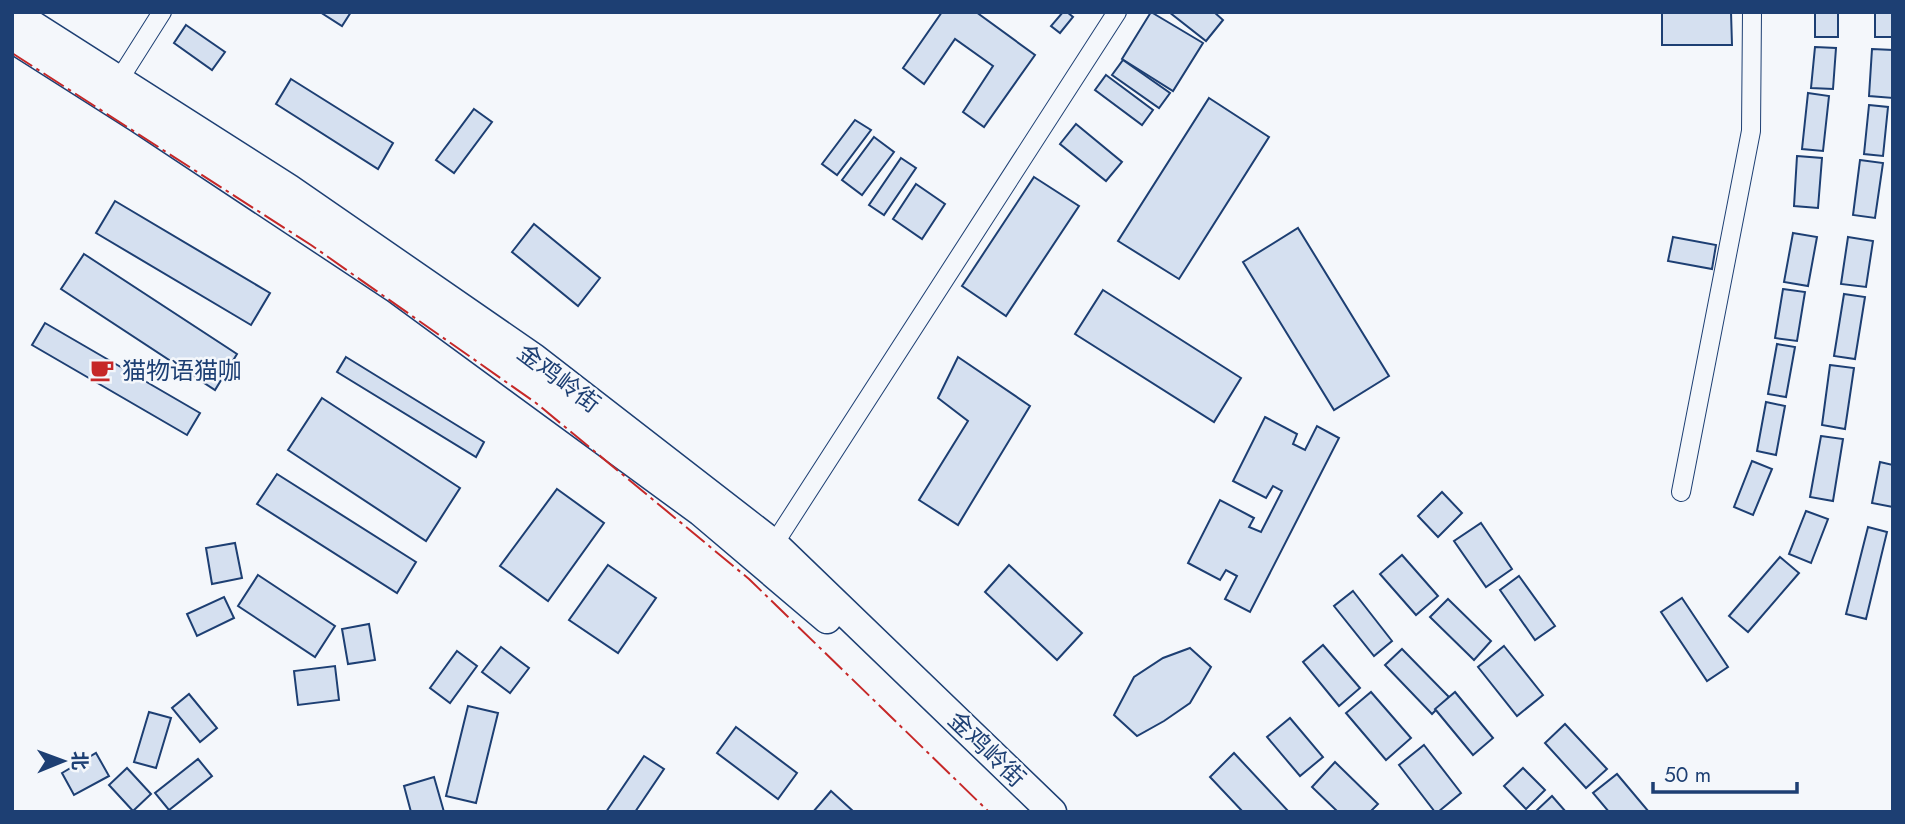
<svg xmlns="http://www.w3.org/2000/svg" width="1905" height="824" viewBox="0 0 1905 824" font-family="Jost,'Noto Sans SC',sans-serif">
<style>
.building{fill:#d5e0f0;stroke:#1d3f73;stroke-width:2}
.lines{fill:none;stroke-linecap:round;stroke-linejoin:round}
.street-casing{stroke:#1d3f73;stroke-width:20}
.primary-casing{stroke:#1d3f73;stroke-width:31}
.street{stroke:#f4f7fb;stroke-width:18}
.primary{stroke:#f4f7fb;stroke-width:28}
.power{stroke:#c62828;stroke-width:2;stroke-dasharray:24 5 3.5 5;stroke-linecap:butt}
.labels{text-anchor:middle;dominant-baseline:central;stroke-width:5;stroke-linejoin:round;paint-order:stroke}
.poi-label{font-size:24px;fill:#1d3f73;stroke:#f4f7fb;text-anchor:start}
.street-label{font-size:24px;fill:#1d3f73;stroke:#f4f7fb}
</style>
<rect width="100%" height="100%" fill="#f4f7fb"/>
<g class="building">
<polygon points="320,12 351,12 342,26"/>
<polygon points="942,12 976,12 1035,55 984,127 963,112 993,66 955,39 924,84 903,68"/>
<polygon points="1063,12 1067,12 1073,17 1060,33 1051,26"/>
<polygon points="1151,12 1203,43 1173,91 1122,59"/>
<polygon points="1169,12 1214,12 1223,20 1206,41"/>
<polygon points="1662,12 1731,12 1732,45 1662,45"/>
<rect x="1815" y="12" width="23" height="25"/>
<rect x="1875" y="12" width="18" height="25"/>
<polygon points="186,25 225,52 212,70 174,43"/>
<polygon points="1815,47 1836,48 1833,89 1811,88"/>
<polygon points="1872,49 1893,50 1893,98 1869,96"/>
<polygon points="1123,60 1170,93 1159,108 1112,75"/>
<polygon points="1106,75 1153,110 1142,125 1095,90"/>
<polygon points="291,79 393,143 378,169 276,104"/>
<polygon points="1808,93 1829,96 1823,151 1802,149"/>
<polygon points="1209,98 1269,137 1179,279 1118,241"/>
<polygon points="1869,105 1888,107 1883,156 1864,154"/>
<polygon points="474,109 492,122 454,173 436,160"/>
<polygon points="855,120 871,130 837,175 822,164"/>
<polygon points="1076,124 1122,162 1106,181 1060,144"/>
<polygon points="874,137 894,152 862,195 842,180"/>
<polygon points="1797,156 1822,158 1818,208 1794,206"/>
<polygon points="901,158 916,168 884,215 869,205"/>
<polygon points="1860,160 1883,163 1875,218 1853,215"/>
<polygon points="1034,177 1079,206 1006,316 962,286"/>
<polygon points="916,184 945,204 922,239 893,219"/>
<polygon points="115,201 270,293 251,325 96,233"/>
<polygon points="534,224 600,278 578,306 512,252"/>
<polygon points="1298,228 1389,376 1334,410 1243,262"/>
<polygon points="1793,233 1817,237 1808,286 1784,282"/>
<polygon points="1673,237 1716,245 1712,269 1668,261"/>
<polygon points="1848,237 1873,241 1866,287 1841,284"/>
<polygon points="84,254 237,354 215,390 61,289"/>
<polygon points="1783,289 1805,292 1797,341 1775,338"/>
<polygon points="1103,290 1241,378 1214,422 1075,334"/>
<polygon points="1844,294 1865,297 1855,359 1834,356"/>
<polygon points="45,323 200,413 187,435 32,345"/>
<polygon points="1777,344 1795,347 1786,397 1768,394"/>
<polygon points="346,357 484,442 476,457 337,372"/>
<polygon points="958,357 1030,406 958,525 919,500 968,421 938,398"/>
<polygon points="1830,365 1854,368 1845,429 1822,425"/>
<polygon points="322,398 460,488 426,541 288,450"/>
<polygon points="1766,402 1785,406 1776,455 1757,451"/>
<polygon points="1265,417 1297,434 1293,444 1305,450 1317,426 1339,438 1250,612 1225,599 1237,576 1226,570 1220,580 1188,563 1220,500 1254,518 1249,527 1261,532 1282,491 1273,486 1266,498 1233,481"/>
<polygon points="1821,436 1843,439 1833,501 1810,497"/>
<polygon points="1752,461 1772,469 1753,515 1734,507"/>
<polygon points="1880,462 1893,465 1893,507 1872,503"/>
<polygon points="277,474 416,562 397,593 257,504"/>
<polygon points="557,489 604,523 548,601 500,566"/>
<polygon points="1442,492 1462,513 1438,537 1418,516"/>
<polygon points="1806,511 1828,519 1811,563 1789,554"/>
<polygon points="1481,523 1512,569 1486,587 1454,541"/>
<polygon points="1868,527 1887,532 1866,619 1846,614"/>
<polygon points="235,543 242,578 212,584 206,548"/>
<polygon points="1402,555 1438,596 1416,615 1380,574"/>
<polygon points="1780,557 1799,573 1748,632 1729,616"/>
<polygon points="608,565 656,598 618,653 569,620"/>
<polygon points="1009,565 1082,633 1057,660 985,592"/>
<polygon points="258,575 335,626 315,657 238,606"/>
<polygon points="1519,576 1555,626 1535,640 1500,590"/>
<polygon points="1353,591 1392,641 1374,656 1334,606"/>
<polygon points="224,597 234,618 197,636 187,614"/>
<polygon points="1682,598 1728,667 1707,681 1661,612"/>
<polygon points="1448,599 1491,641 1474,660 1430,617"/>
<polygon points="369,624 375,660 348,664 342,629"/>
<polygon points="1323,645 1360,688 1339,706 1303,662"/>
<polygon points="1504,646 1543,695 1517,716 1478,667"/>
<polygon points="501,647 529,668 510,693 482,672"/>
<polygon points="1190,648 1211,667 1190,703 1164,721 1137,736 1114,715 1134,677 1163,658"/>
<polygon points="1402,649 1449,697 1432,714 1385,665"/>
<polygon points="457,651 477,666 450,703 430,688"/>
<polygon points="335,666 339,700 298,705 294,671"/>
<polygon points="1371,692 1411,738 1386,760 1346,713"/>
<polygon points="1455,692 1493,738 1473,755 1435,709"/>
<polygon points="189,694 217,728 200,742 172,708"/>
<polygon points="468,706 498,713 476,803 446,796"/>
<polygon points="149,712 171,718 156,768 134,762"/>
<polygon points="1290,718 1323,757 1300,776 1267,737"/>
<polygon points="1565,724 1607,769 1586,788 1545,743"/>
<polygon points="736,727 797,773 778,799 717,753"/>
<polygon points="1424,745 1461,793 1438,812 1435,812 1399,765"/>
<polygon points="96,753 109,776 74,795 62,773"/>
<polygon points="1234,753 1289,812 1243,812 1210,777"/>
<polygon points="644,756 664,769 635,812 606,812"/>
<polygon points="198,759 212,776 169,810 155,793"/>
<polygon points="1335,762 1378,804 1370,812 1338,812 1312,787"/>
<polygon points="127,768 151,794 133,811 109,785"/>
<polygon points="1523,768 1545,790 1526,809 1504,786"/>
<polygon points="1617,774 1649,812 1609,812 1593,793"/>
<polygon points="434,777 444,812 411,812 404,786"/>
<polygon points="831,791 854,812 813,812"/>
<polygon points="1552,796 1566,812 1535,812"/>
</g>
<g class="lines">
<g class="street-casing">
<g id="street">
<polyline points="119,80 162,12"/>
<polyline points="1681,492 1751,131 1752,12"/>
<polyline points="774,544 1117,12"/>
</g>
</g>
<g class="primary-casing">
<g id="primary">
<polyline points="12,12 288,188 534,358 774,544 1052,812"/>
<polyline points="12,38 138,118 395,288 701,512 827,619"/>
</g>
</g>
<use href="#street" class="street"/>
<use href="#primary" class="primary"/>
<polyline class="power" points="12,53 311,245 536,403 749,579 989,812"/>
</g>
<defs>
<g id="cafe-bare" transform="scale(1.89)"><path d="M-5.5-4.5H6V0H3Q3 3.5 0 3.5H-2.5Q-5.5 3.5-5.5 0ZM3-3.2v2h1.7v-2ZM-6 4.5H4V6H-6Z" fill="#c62828" stroke="#f4f7fb" stroke-width="2.5" paint-order="stroke"/></g>
</defs>
<g fill-rule="evenodd">
<use href="#cafe-bare" x="102" y="370"/>
</g>
<g class="labels">
<g class="poi-label">
<text x="122" y="370">猫物语猫咖</text>
</g>
<g class="street-label">
<text transform="translate(559 378) rotate(37)">金鸡岭街</text>
<text transform="translate(987 749) rotate(44)">金鸡岭街</text>
</g>
</g>
<rect width="1905" height="824" fill="none" stroke="#1d3f73" stroke-width="28"/>
<g transform="translate(63 761) rotate(89)" stroke="#f4f7fb" stroke-width="5" paint-order="stroke">
<path d="M0-5L12 26L0 18L-12 26Z" fill="#1d3f73"/>
<text y="-10" font-size="19" font-weight="bold" text-anchor="middle" fill="#1d3f73">北</text>
</g>
<path d="M1653 782v10h144v-10" fill="none" stroke="#1d3f73" stroke-width="3.5"/>
<text x="1664" y="782" font-size="21" fill="#1d3f73" stroke="#f4f7fb" stroke-width="5" paint-order="stroke">50 m</text>
</svg>
